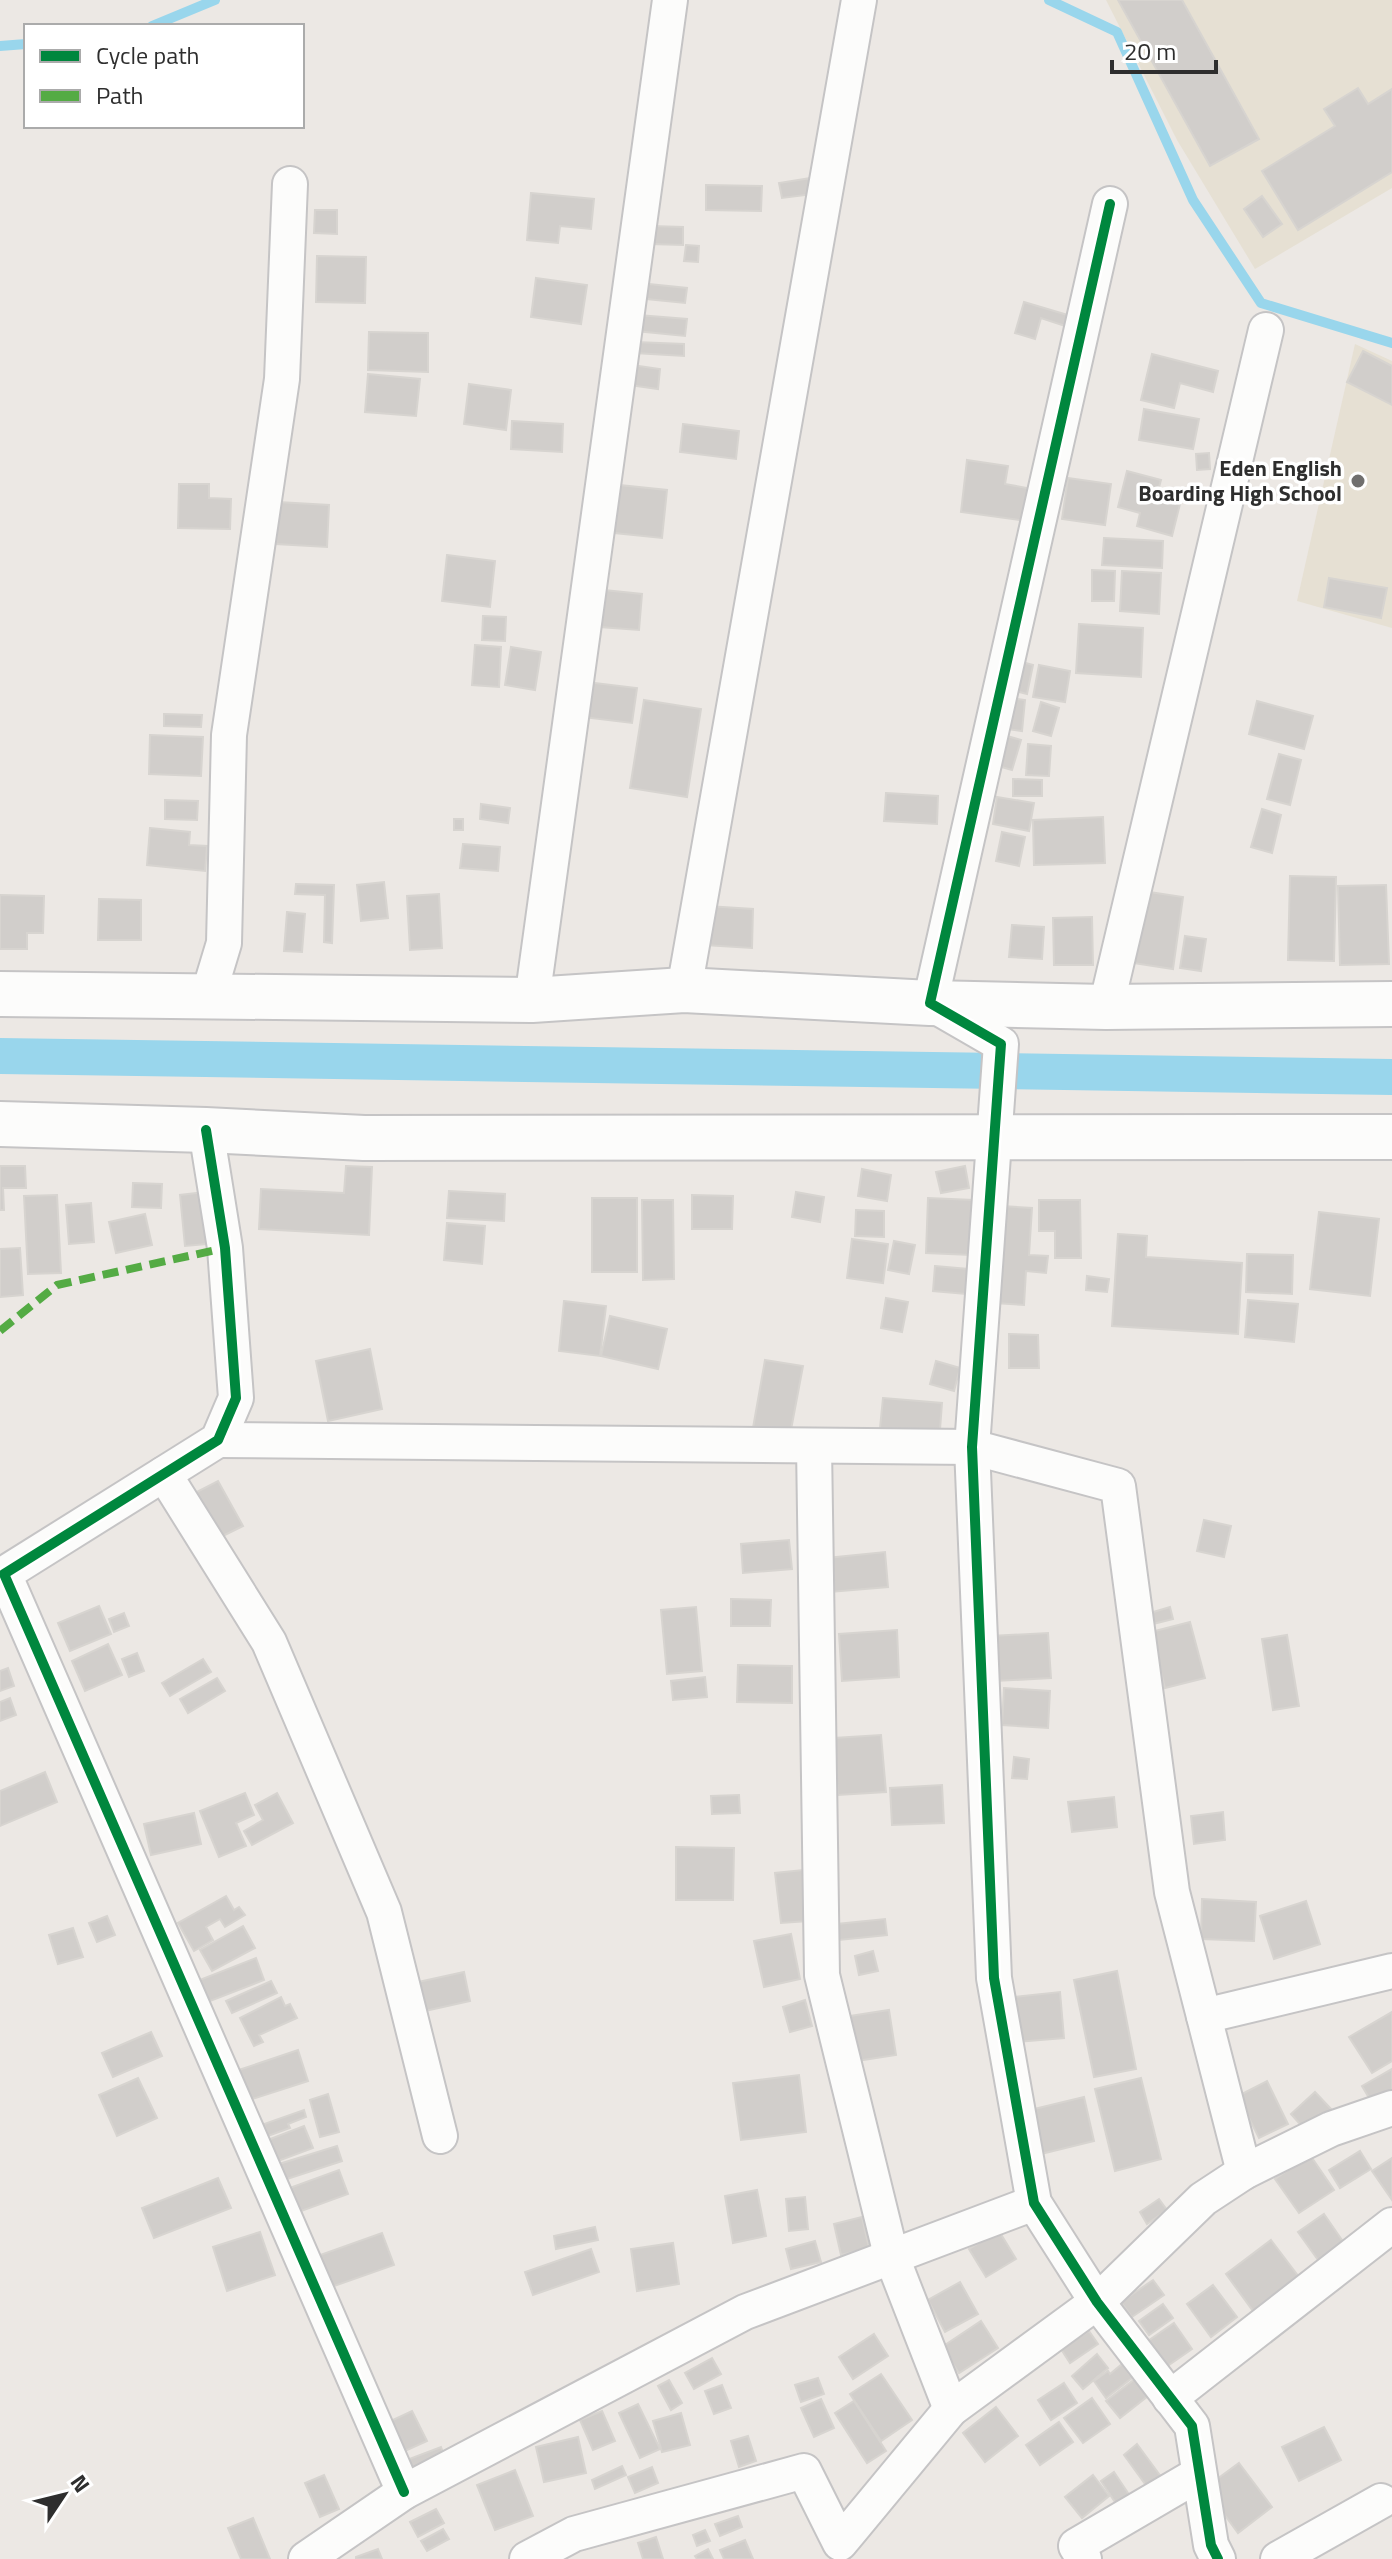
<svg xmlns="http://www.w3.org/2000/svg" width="1392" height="2559" viewBox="0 0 1392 2559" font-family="'Titillium Web',sans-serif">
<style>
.education{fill:#e6e0d3}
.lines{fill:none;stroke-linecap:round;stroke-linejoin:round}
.stream{stroke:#99d6ec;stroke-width:10}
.canal{stroke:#99d6ec;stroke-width:36}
.building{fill:#d1cecb;stroke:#d7d4d0;stroke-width:2}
.street-casing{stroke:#c5c4c5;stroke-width:38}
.secondary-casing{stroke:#c5c4c5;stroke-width:48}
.street{stroke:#fcfcfb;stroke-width:34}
.secondary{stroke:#fcfcfb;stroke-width:44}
.quiet{stroke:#54ab44;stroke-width:8;stroke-dasharray:16 8;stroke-linecap:butt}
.cycleway-casing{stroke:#fff;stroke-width:15}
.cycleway{stroke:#00873e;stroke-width:10}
.poi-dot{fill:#706f6e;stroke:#fff;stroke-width:3}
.labels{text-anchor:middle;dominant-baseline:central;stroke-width:7;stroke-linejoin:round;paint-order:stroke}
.poi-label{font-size:22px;font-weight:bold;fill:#2e2e2e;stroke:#fff;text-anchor:end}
</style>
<rect width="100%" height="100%" fill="#ece8e4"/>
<g class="education">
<polygon points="1106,0 1392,0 1392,188 1255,269 1177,140"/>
<polygon points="1355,344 1392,361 1392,628 1297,601"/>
</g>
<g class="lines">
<g class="stream">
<polyline points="1049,0 1117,32 1193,200 1261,303 1392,343"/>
<polyline points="152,26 215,0"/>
<polyline points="0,46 26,44"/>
</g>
<polyline class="canal" points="0,1056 1392,1077"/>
</g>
<g class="building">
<polygon points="1118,0 1182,0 1259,139 1210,166"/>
<polygon points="1358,88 1368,104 1392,89 1392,172 1298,230 1262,171 1335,126 1324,109"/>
<polygon points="811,178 814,194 782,198 779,183"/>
<polygon points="706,185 762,186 761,211 706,210"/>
<polygon points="531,193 594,199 591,229 560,226 558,243 527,240"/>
<polygon points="1262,196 1282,224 1263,237 1244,209"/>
<polygon points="315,210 337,210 337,234 314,233"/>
<polygon points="651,226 683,227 683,245 650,244"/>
<polygon points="686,245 699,246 698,262 684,261"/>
<polygon points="317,256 366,257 365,303 316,302"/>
<polygon points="536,278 587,285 581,324 531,317"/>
<polygon points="639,283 687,288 685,303 637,298"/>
<polygon points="1024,302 1071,316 1068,327 1041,318 1035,339 1015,333"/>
<polygon points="638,315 687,319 685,336 636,331"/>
<polygon points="369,332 428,333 428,372 368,370"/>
<polygon points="635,342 684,344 684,356 635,353"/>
<polygon points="1363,351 1392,366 1392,405 1347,382"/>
<polygon points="1152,354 1218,371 1213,392 1180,383 1174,408 1141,400"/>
<polygon points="632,365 660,369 658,389 629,385"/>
<polygon points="368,374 420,379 416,416 365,412"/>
<polygon points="469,384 511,390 506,430 464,424"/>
<polygon points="1144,409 1199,419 1193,449 1139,440"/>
<polygon points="512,421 563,424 562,452 511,449"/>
<polygon points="683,424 739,431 736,459 680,452"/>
<polygon points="1209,453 1210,469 1197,470 1196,454"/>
<polygon points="967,460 1008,466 1005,484 1038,490 1034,522 961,512"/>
<polygon points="1127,471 1161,480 1156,498 1180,504 1172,536 1137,526 1140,513 1118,507"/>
<polygon points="1068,478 1111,484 1105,525 1062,519"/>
<polygon points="179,484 209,484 209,498 231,499 230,529 178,528"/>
<polygon points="610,484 667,490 662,538 605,532"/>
<polygon points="278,502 329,505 327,547 276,544"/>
<polygon points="1104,538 1163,541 1162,568 1102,565"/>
<polygon points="447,555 495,561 490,607 442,601"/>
<polygon points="1092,570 1115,571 1114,601 1092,601"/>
<polygon points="1122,571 1161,573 1159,614 1120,611"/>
<polygon points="1329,578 1387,588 1381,618 1324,607"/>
<polygon points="604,590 642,594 639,630 600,627"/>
<polygon points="483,616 506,617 505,641 482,640"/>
<polygon points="1079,624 1143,628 1141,677 1076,673"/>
<polygon points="475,645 501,647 499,687 472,685"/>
<polygon points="511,647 541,652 535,690 505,685"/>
<polygon points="1015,660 1033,665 1027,694 1008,689"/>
<polygon points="1039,665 1070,671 1065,702 1033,697"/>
<polygon points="578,681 637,688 632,723 574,716"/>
<polygon points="1002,697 1025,700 1022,731 999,728"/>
<polygon points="644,700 701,709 687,797 630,788"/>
<polygon points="1257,701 1313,716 1304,749 1249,734"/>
<polygon points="1041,702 1059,708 1051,736 1033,731"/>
<polygon points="164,714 202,715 201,727 164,726"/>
<polygon points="1000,734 1021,740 1012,770 991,764"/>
<polygon points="150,735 203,737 201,776 149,774"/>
<polygon points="1028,744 1051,746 1049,776 1026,775"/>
<polygon points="1279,754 1301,760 1290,805 1267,799"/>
<polygon points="1013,779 1042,780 1042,796 1013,796"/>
<polygon points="886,793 938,796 937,824 884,821"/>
<polygon points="997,797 1034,803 1029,831 993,824"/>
<polygon points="165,800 198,801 197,820 165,819"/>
<polygon points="481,804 510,808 508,823 480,819"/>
<polygon points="1262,809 1281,815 1272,853 1251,847"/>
<polygon points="1103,817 1105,863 1034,865 1033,820"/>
<rect x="454" y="819" width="9" height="11"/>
<polygon points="150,828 190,832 189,845 207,846 205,871 147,865"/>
<polygon points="1002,832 1025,837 1019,866 996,861"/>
<polygon points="463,844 500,847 498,871 460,868"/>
<polygon points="1290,876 1336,877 1334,961 1288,960"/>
<polygon points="384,882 388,918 361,921 357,885"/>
<polygon points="296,884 334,885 332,943 324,942 325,895 295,894"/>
<polygon points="1386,885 1389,964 1340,965 1338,886"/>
<polygon points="1143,891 1183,897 1173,969 1133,963"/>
<polygon points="439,894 442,948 410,950 407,896"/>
<polygon points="0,895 44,896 43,933 27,933 27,949 0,949"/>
<polygon points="99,899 141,900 141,940 98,940"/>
<polygon points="707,906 753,909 752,948 705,945"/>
<polygon points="287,912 305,914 302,952 284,951"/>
<polygon points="1092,917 1093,965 1054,965 1053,918"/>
<polygon points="1012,925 1044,927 1042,959 1009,957"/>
<polygon points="1185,936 1206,939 1201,971 1180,968"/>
<polygon points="0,1166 25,1166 26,1188 3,1188 4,1210 0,1210"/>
<polygon points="346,1166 372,1167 369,1235 259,1229 261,1189 344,1193"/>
<polygon points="965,1166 969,1188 941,1193 936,1172"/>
<polygon points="862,1169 891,1175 887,1201 858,1196"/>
<polygon points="133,1183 162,1184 161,1208 132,1207"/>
<polygon points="213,1191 218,1243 185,1246 180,1195"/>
<polygon points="449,1191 505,1194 504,1221 447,1218"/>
<polygon points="796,1192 824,1197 820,1222 792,1217"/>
<polygon points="57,1195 61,1273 28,1274 24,1196"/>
<polygon points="692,1195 733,1196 732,1229 692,1229"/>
<rect x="592" y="1198" width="45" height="74"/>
<polygon points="928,1198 973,1200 971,1255 926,1253"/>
<polygon points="642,1200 673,1200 674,1279 643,1280"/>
<polygon points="1039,1200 1080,1200 1081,1258 1055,1258 1055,1231 1039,1231"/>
<polygon points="91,1203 94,1242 69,1244 66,1205"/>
<polygon points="1002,1206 1032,1208 1029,1255 1048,1256 1046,1273 1026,1271 1024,1305 995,1303"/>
<polygon points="856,1210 884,1211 884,1237 855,1236"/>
<polygon points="1319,1212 1379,1219 1370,1296 1310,1289"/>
<polygon points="145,1214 152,1245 116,1253 109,1222"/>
<polygon points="447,1223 485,1226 482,1264 444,1260"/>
<polygon points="1118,1234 1147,1236 1146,1257 1242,1263 1238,1334 1112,1326"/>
<polygon points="852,1239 888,1244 883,1283 847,1278"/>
<polygon points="894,1241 915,1245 909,1274 888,1270"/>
<polygon points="20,1248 23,1295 0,1297 0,1249"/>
<polygon points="1247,1254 1293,1255 1292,1294 1246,1292"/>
<polygon points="935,1266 968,1269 966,1294 933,1291"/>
<polygon points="1087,1276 1109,1279 1107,1292 1086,1290"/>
<polygon points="886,1298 908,1302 902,1332 881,1328"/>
<polygon points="1248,1300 1298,1304 1294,1342 1245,1337"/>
<polygon points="564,1301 606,1306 600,1356 559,1351"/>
<polygon points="610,1316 667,1329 658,1369 601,1356"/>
<polygon points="1009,1334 1038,1335 1039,1368 1009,1368"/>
<polygon points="370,1349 382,1409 328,1421 316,1361"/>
<polygon points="765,1360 803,1366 790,1435 753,1428"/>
<polygon points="936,1361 960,1368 954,1391 930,1384"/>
<polygon points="883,1398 942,1403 939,1443 879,1438"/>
<polygon points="218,1481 243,1526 217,1539 193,1494"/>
<polygon points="1204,1520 1231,1526 1224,1557 1197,1551"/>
<polygon points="789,1540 792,1569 743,1573 741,1544"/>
<polygon points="885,1552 888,1587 830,1592 827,1558"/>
<polygon points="731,1599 771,1600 770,1626 731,1626"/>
<polygon points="99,1606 111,1634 70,1651 58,1623"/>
<polygon points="696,1607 702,1671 667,1674 661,1610"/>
<polygon points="1170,1607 1173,1619 1153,1624 1150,1613"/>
<polygon points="124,1613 129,1626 114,1632 109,1619"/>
<polygon points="1190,1622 1205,1678 1165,1688 1151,1632"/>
<polygon points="897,1630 899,1677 842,1681 839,1634"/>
<polygon points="1048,1633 1051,1678 995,1681 991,1636"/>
<polygon points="1287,1635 1299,1706 1273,1710 1262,1639"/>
<polygon points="108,1644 122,1675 85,1691 72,1661"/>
<polygon points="137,1653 144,1671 129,1677 122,1659"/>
<polygon points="203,1659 211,1672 170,1696 162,1683"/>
<polygon points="738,1665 792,1666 792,1703 737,1702"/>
<polygon points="8,1668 14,1686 0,1691 0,1671"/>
<polygon points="705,1677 707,1697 673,1700 671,1681"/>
<polygon points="217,1678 225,1691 188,1713 180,1699"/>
<polygon points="1004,1688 1050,1691 1048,1728 1002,1725"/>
<polygon points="10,1698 16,1715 0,1721 0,1702"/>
<polygon points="881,1735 886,1792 838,1795 834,1738"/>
<polygon points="1014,1757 1029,1759 1027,1779 1012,1778"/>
<polygon points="45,1772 57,1802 0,1826 0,1791"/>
<polygon points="942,1785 944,1823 892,1825 890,1788"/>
<polygon points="245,1793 254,1815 236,1823 246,1846 219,1857 200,1811"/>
<polygon points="277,1793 293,1823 252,1845 244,1831 263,1820 255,1805"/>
<polygon points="739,1795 740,1813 712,1814 711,1796"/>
<polygon points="1114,1797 1117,1827 1072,1832 1068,1802"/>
<polygon points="1223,1812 1225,1840 1194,1844 1191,1816"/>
<polygon points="194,1813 201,1844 151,1855 144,1824"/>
<polygon points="676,1847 734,1848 733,1900 676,1900"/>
<polygon points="803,1870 808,1921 781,1923 775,1873"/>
<polygon points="226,1896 234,1910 239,1907 245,1915 225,1927 220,1919 206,1927 213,1940 194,1951 178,1923"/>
<polygon points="1202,1899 1256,1902 1254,1941 1201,1939"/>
<polygon points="1306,1901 1320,1944 1274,1959 1260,1916"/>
<polygon points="107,1916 115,1935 97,1942 89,1923"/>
<polygon points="885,1919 887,1935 839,1940 837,1924"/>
<polygon points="243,1926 255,1948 212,1971 200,1950"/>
<polygon points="73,1928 83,1957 58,1964 49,1935"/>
<polygon points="791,1934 800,1979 764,1987 754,1941"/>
<polygon points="873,1951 878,1971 859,1975 855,1956"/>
<polygon points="256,1958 264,1980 205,2003 197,1981"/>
<polygon points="1117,1971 1136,2069 1094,2077 1074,1980"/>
<polygon points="464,1972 470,2001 416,2013 409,1984"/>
<polygon points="271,1981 277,1993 232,2013 226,2001"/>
<polygon points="1060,1992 1064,2038 1017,2042 1013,1997"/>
<polygon points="281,1997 285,2006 290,2004 297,2018 259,2035 263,2042 254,2046 240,2018"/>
<polygon points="805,2000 812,2026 790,2032 783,2007"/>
<polygon points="889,2010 896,2055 850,2062 843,2017"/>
<polygon points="1392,2012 1392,2061 1372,2073 1349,2037"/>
<polygon points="151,2032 162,2056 113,2077 102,2053"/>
<polygon points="298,2050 308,2081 243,2102 233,2072"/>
<polygon points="1392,2069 1392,2099 1375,2108 1362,2086"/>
<polygon points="799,2075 806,2132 741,2140 733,2083"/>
<polygon points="138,2078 157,2118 117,2136 99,2095"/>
<polygon points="1141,2078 1161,2159 1115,2171 1095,2089"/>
<polygon points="1267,2081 1288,2124 1259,2138 1238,2096"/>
<polygon points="1315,2092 1332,2110 1308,2133 1291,2114"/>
<polygon points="328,2094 339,2132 320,2137 310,2100"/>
<polygon points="1084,2097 1094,2141 1041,2154 1030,2110"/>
<polygon points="304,2110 306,2117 288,2124 290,2128 268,2136 264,2124"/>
<polygon points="304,2126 313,2148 278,2161 270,2139"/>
<polygon points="337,2146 342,2161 284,2180 279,2164"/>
<polygon points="1360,2151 1371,2169 1340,2188 1329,2170"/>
<polygon points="1310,2155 1334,2190 1299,2213 1275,2179"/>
<polygon points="1392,2158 1392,2200 1372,2171"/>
<polygon points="339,2170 348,2194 293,2214 284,2190"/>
<polygon points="218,2178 231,2208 154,2238 142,2208"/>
<polygon points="757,2190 766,2236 733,2243 725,2196"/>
<polygon points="805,2197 808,2229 789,2231 786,2199"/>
<polygon points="1159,2199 1167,2210 1147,2224 1140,2212"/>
<polygon points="1324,2214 1344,2243 1318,2260 1298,2232"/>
<polygon points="862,2217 869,2248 841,2255 834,2224"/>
<polygon points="595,2227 598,2240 556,2249 554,2236"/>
<polygon points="999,2231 1016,2259 986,2277 969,2249"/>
<polygon points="260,2232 275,2275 227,2291 213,2247"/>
<polygon points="382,2233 394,2265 317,2292 306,2260"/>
<polygon points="1271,2240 1299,2277 1253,2311 1226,2274"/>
<polygon points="815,2241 821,2262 791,2269 786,2249"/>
<polygon points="673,2243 679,2284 637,2291 631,2249"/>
<polygon points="591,2249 599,2272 533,2295 525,2272"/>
<polygon points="1153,2280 1164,2295 1132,2317 1121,2302"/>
<polygon points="960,2282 978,2314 945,2332 928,2300"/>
<polygon points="1213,2285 1237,2317 1211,2337 1187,2304"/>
<polygon points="1163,2304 1173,2318 1149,2335 1139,2321"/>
<polygon points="981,2321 998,2348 959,2373 942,2347"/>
<polygon points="1174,2323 1192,2349 1163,2369 1145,2343"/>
<polygon points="1089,2331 1098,2344 1070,2363 1061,2349"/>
<polygon points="874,2334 888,2356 853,2379 839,2357"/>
<polygon points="1097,2354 1108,2368 1083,2389 1072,2376"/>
<polygon points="712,2358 721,2374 694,2389 685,2373"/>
<polygon points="1122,2364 1132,2378 1106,2398 1094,2381 1108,2371 1110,2374"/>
<polygon points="881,2374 912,2420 881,2441 850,2394"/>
<polygon points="818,2378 824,2394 801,2402 795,2385"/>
<polygon points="1135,2379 1148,2396 1120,2418 1106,2401"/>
<polygon points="669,2380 682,2403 671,2410 658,2386"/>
<polygon points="1064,2383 1077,2403 1051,2420 1038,2400"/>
<polygon points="722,2385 731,2408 714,2414 705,2391"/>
<polygon points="1092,2398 1110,2424 1083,2443 1064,2418"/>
<polygon points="821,2399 834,2428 814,2437 801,2408"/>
<polygon points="854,2401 886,2451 867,2463 835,2413"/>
<polygon points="638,2404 660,2449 640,2458 619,2413"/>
<polygon points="996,2407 1018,2436 985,2462 963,2433"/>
<polygon points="412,2411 427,2441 394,2456 380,2426"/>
<polygon points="602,2411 615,2441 593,2450 580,2420"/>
<polygon points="681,2413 690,2445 662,2452 653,2421"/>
<polygon points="1059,2422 1073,2442 1040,2465 1026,2445"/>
<polygon points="1324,2427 1341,2460 1299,2481 1282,2447"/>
<polygon points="748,2436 756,2461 739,2467 731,2441"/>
<polygon points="578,2437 586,2473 544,2482 536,2447"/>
<polygon points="1137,2444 1162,2478 1148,2488 1124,2455"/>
<polygon points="441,2447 446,2460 400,2476 396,2464"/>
<polygon points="1239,2463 1272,2507 1238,2533 1205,2488"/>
<polygon points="622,2466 626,2475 595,2489 592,2480"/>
<polygon points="652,2467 658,2483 635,2493 628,2477"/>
<polygon points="515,2470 533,2516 495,2530 477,2485"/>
<polygon points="1114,2472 1130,2496 1117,2505 1101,2481"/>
<polygon points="324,2475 339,2509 320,2517 305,2483"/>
<polygon points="1093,2475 1109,2496 1082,2518 1065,2497"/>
<polygon points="436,2509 444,2523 418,2537 410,2522"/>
<polygon points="738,2516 742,2527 720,2536 715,2524"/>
<polygon points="253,2518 270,2559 241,2559 228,2528"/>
<polygon points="443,2529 449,2539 427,2551 421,2541"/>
<polygon points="705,2530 710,2541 697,2546 693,2535"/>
<polygon points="656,2537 663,2559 643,2559 638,2543"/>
<polygon points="745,2540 753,2559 724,2559 720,2550"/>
<polygon points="378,2549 382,2559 356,2559 356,2557"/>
<polygon points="708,2549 713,2559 697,2559 695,2556"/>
</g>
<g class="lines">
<g class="street-casing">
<g id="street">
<polyline points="1110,204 930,1003 1001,1044 972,1447 994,1978 1034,2203 1097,2302 1192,2426 1211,2545 1218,2559"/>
<polyline points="684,990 859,0"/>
<polyline points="208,996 224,943 229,735 282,379 290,184"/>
<polyline points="532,1000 670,0"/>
<polyline points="1106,1007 1266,330"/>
<polyline points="206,1130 225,1248 236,1398 218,1440 4,1574 404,2492"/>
<polyline points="218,1440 972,1447 1118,1486 1172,1892 1244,2172"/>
<polyline points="814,1446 822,1975 891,2255 951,2409"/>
<polyline points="164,1474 269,1642 384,1912 440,2136"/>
<polyline points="1204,2016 1392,1971"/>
<polyline points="1170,2398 1392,2225"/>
<polyline points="306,2559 404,2492 745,2312 1034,2203"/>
<polyline points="527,2559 574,2534 804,2471 840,2543 951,2409 1097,2302 1203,2199 1244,2172 1331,2129 1392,2108"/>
<polyline points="1084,2559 1076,2546 1199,2474"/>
<polyline points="1278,2559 1381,2501"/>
</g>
</g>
<g class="secondary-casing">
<g id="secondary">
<polyline points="0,994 532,1000 684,990 930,1003 1106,1007 1392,1004"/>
<polyline points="0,1124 206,1130 364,1138 1392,1137"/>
</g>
</g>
<use href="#street" class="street"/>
<use href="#secondary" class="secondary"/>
<polyline class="quiet" points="0,1331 57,1285 225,1248"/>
<g class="cycleway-casing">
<g id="cycleway">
<polyline points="1110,204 930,1003 1001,1044 972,1447 994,1978 1034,2203 1097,2302 1192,2426 1211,2545 1218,2559"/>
<polyline points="206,1130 225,1248 236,1398 218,1440 4,1574 404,2492"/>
</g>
</g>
<use href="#cycleway" class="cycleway"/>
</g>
<circle class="poi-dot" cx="1358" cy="481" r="8"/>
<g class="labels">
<g class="poi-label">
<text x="1342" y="468">Eden English<tspan x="1342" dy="25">Boarding High School</tspan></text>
</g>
</g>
<rect x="24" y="24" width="280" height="104" fill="#ffffff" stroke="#ababab" stroke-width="2"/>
<rect x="40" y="50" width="40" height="12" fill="#00873e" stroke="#ababab" stroke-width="2"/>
<text x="96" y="64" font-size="24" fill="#2e2e2e">Cycle path</text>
<rect x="40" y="90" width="40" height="12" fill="#54ab44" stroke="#ababab" stroke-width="2"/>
<text x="96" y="104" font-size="24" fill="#2e2e2e">Path</text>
<g transform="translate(64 2495) rotate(55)" stroke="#ffffff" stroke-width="6" paint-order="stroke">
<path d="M0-6L14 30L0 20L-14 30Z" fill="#2e2e2e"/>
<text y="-12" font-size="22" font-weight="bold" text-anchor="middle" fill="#2e2e2e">N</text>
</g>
<path d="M1112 60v12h104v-12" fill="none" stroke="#2e2e2e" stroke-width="4"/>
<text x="1124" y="60" font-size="24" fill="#2e2e2e" stroke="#ffffff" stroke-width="6" paint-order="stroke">20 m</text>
</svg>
